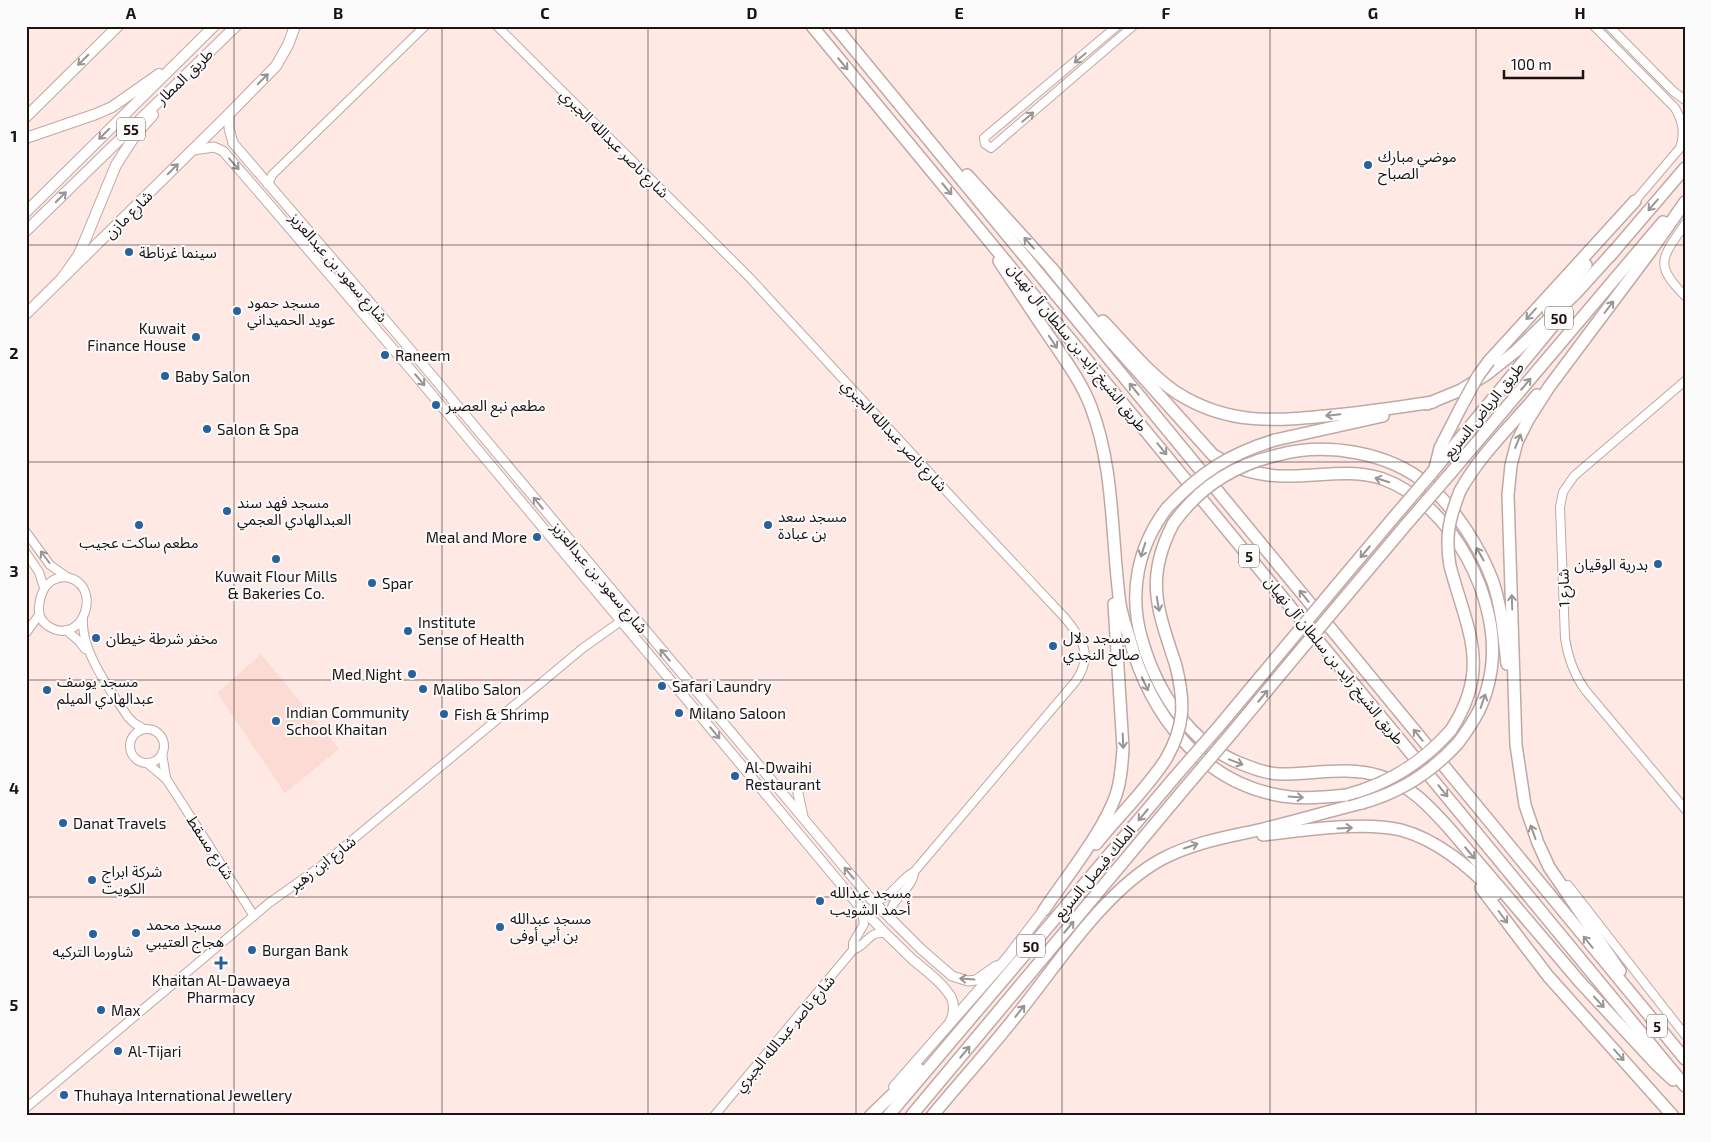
<svg xmlns="http://www.w3.org/2000/svg" width="1711" height="1142" viewBox="0 0 1711 1142" font-family="'Exo 2','Noto Sans Arabic',sans-serif">
<style>
.built{fill:#fddbd5}
.lines{fill:none;stroke-linecap:round;stroke-linejoin:round}
.tertiary-casing{stroke:#c1a8a4;stroke-width:10}
.secondary-casing{stroke:#c1a8a4;stroke-width:11}
.primary-casing{stroke:#c1a8a4;stroke-width:12}
.trunk-casing{stroke:#c1a8a4;stroke-width:12}
.motorway-casing{stroke:#c1a8a4;stroke-width:14}
.tertiary{stroke:#fff;stroke-width:8}
.secondary{stroke:#fff;stroke-width:9}
.primary{stroke:#fff;stroke-width:10}
.trunk{stroke:#fff;stroke-width:10}
.motorway{stroke:#fff;stroke-width:11}
.motorway-bridge-casing{stroke:#c1a8a4;stroke-width:14;stroke-linecap:butt}
.motorway-bridge{stroke:#fff;stroke-width:11}
.oneway{stroke:#999594}
.grid{fill:none;stroke:#1c1312;stroke-width:1;stroke-opacity:0.55}
.poi-dot{fill:#29629a;stroke:#fbfbfb;stroke-width:2}
.labels{text-anchor:middle;dominant-baseline:central;stroke-width:4;stroke-linejoin:round;paint-order:stroke}
.shield{fill:#fbfbfb;stroke:#5f5958;stroke-width:1}
.shield-label{font-size:14px;font-weight:bold;fill:#1c1312}
.street-label{font-size:15px;fill:#1c1312;stroke:#fbfbfb}
.poi-label{font-size:15px;fill:#1c1312;stroke:#fbfbfb;text-anchor:start}
.neatline{fill:none;stroke:#1c1312;stroke-width:2}
.grid-label{font-size:16px;text-anchor:middle;font-weight:bold;fill:#1c1312}
</style>
<rect width="100%" height="100%" fill="#fee9e5"/>
<polygon class="built" points="261,654 339,749 285,793 217,693"/>
<g class="lines">
<g class="tertiary-casing">
<g id="tertiary">
<path d="M497,26L749,277L961,507L1065,618C1083,640 1094,656 1075,682L914,872C899,878 889,905 871,899"/>
<polyline points="1117,26 984,138 985,144 991,148 1133,26"/>
<path d="M1594,26L1675,108C1683,122 1685,133 1680,148L1635,201"/>
<polyline points="1609,26 1673,91 1685,100"/>
<polyline points="268,185 272,175 425,26"/>
<path d="M1685,224C1662,258 1653,264 1685,296"/>
<path d="M1685,381L1574,476L1563,492L1560,507L1565,638C1568,658 1574,675 1586,691L1685,809"/>
<polyline points="26,532 50,565 67,577"/>
<polyline points="26,553 39,572 44,588"/>
<path d="M65,577C105,582 84,649 48,626C41,621 38,614 39,606C41,590 47,578 65,577Z"/>
<path d="M83,619C81,652 111,691 128,717L134,723L144,729"/>
<polyline points="66,630 79,641 85,649"/>
<polyline points="26,633 39,615"/>
<circle cx="147" cy="746" r="17"/>
<polyline points="162,753 166,778"/>
<polyline points="147,763 167,780 254,916"/>
<polyline points="1568,885 1685,1035"/>
<path d="M891,920C886,899 913,891 914,872"/>
<polyline points="853,950 853,943 864,924 861,908"/>
<polyline points="26,1108 269,903 321,866 583,648 621,621"/>
<path d="M714,1116L853,950C866,946 869,931 884,933"/>
</g>
</g>
<g class="secondary-casing">
<g id="secondary">
<polyline points="229,114 229,128 233,143 398,335 871,899 921,949 952,976 968,981 976,980 996,966"/>
<path d="M193,150L214,147L223,151L257,190L417,377L860,907C877,925 894,942 912,959C925,970 942,982 951,997C955,1005 954,1014 950,1022"/>
<polyline points="798,793 803,817"/>
</g>
</g>
<g class="primary-casing">
<g id="primary">
<polyline points="26,117 118,26"/>
<polyline points="26,314 229,114"/>
<polyline points="894,1087 1008,957 1044,910"/>
</g>
</g>
<g class="trunk-casing">
<g id="trunk">
<polyline points="229,114 276,66 288,45 295,26"/>
<polyline points="26,138 96,114 112,107 159,74"/>
<polyline points="26,212 214,26"/>
<polyline points="26,231 236,26"/>
<polyline points="63,277 78,256 83,245 116,165 136,134 153,115"/>
</g>
</g>
<g class="motorway-casing">
<g id="motorway">
<polyline points="812,26 1685,1086"/>
<polyline points="835,26 1685,1059"/>
<polyline points="967,175 1055,272"/>
<polyline points="1609,257 1685,168"/>
<path d="M999,261C1016,287 1033,313 1051,339C1066,361 1082,383 1091,407C1115,470 1111,539 1120,604C1122,616 1126,627 1129,637C1150,716 1204,787 1290,797C1309,799 1328,797 1346,795"/>
<path d="M1050,267L1108,338L1213,455C1235,469 1258,476 1285,476C1318,477 1350,468 1383,479C1452,504 1502,600 1491,671C1486,702 1476,719 1458,743"/>
<polyline points="1548,311 1586,265"/>
<path d="M1103,321C1126,345 1149,374 1177,393C1229,426 1277,421 1335,415C1368,412 1400,407 1433,402"/>
<polyline points="1489,361 1635,201"/>
<polyline points="1427,404 1461,390 1487,374 1516,351 1576,293 1614,251"/>
<polyline points="1275,440 1383,416"/>
<path d="M1278,455C1327,442 1389,452 1428,485C1455,508 1481,549 1493,582C1502,609 1504,637 1507,664"/>
<polyline points="1435,468 1440,448 1461,407"/>
<polyline points="1430,475 1561,316"/>
<polyline points="1449,475 1663,222"/>
<path d="M1460,491C1479,456 1512,425 1537,395"/>
<path d="M1167,508C1138,546 1128,593 1142,640C1157,692 1190,744 1242,764C1255,769 1268,774 1282,774C1315,774 1348,766 1380,776C1410,785 1428,805 1448,827L1580,982L1657,1065L1673,1080"/>
<path d="M1173,524C1144,580 1158,610 1176,666"/>
<path d="M1450,566C1467,630 1492,667 1451,730"/>
<polyline points="1336,586 1394,517"/>
<polyline points="1347,595 1405,526"/>
<polyline points="1221,724 1281,652"/>
<polyline points="1231,734 1294,658"/>
<path d="M1263,835C1302,830 1364,821 1401,830C1438,840 1469,867 1496,894"/>
<path d="M1096,844C1119,815 1146,790 1166,759"/>
<polyline points="1481,888 1548,976 1673,1116"/>
<path d="M1044,910C1067,876 1103,832 1116,795C1121,780 1122,764 1123,748L1114,604"/>
<polyline points="1620,971 1549,867 1538,843 1525,805 1516,745 1508,495 1511,465 1517,442 1528,420 1549,387 1650,252 1685,202"/>
<polyline points="870,1116 919,1069"/>
<polyline points="888,1116 1174,778"/>
<polyline points="911,1116 1185,788"/>
<path d="M932,1116C961,1081 992,1047 1020,1011C1059,962 1106,889 1162,859C1194,842 1228,837 1263,829C1296,821 1329,811 1362,803"/>
</g>
</g>
<use href="#tertiary" class="tertiary"/>
<use href="#secondary" class="secondary"/>
<use href="#primary" class="primary"/>
<use href="#trunk" class="trunk"/>
<use href="#motorway" class="motorway"/>
<g class="motorway-bridge-casing">
<g id="motorway-bridge">
<polyline points="1461,407 1478,376 1489,361"/>
<path d="M1167,508C1200,473 1229,454 1275,440"/>
<polyline points="1394,517 1430,475"/>
<path d="M1173,524C1199,487 1233,465 1278,455"/>
<polyline points="1405,526 1449,475"/>
<path d="M1450,566C1445,536 1449,519 1460,491"/>
<polyline points="1281,652 1336,586"/>
<polyline points="1294,658 1347,595"/>
<path d="M1166,759C1185,726 1185,702 1176,666"/>
<polyline points="1174,778 1221,724"/>
<polyline points="1185,788 1231,734"/>
<path d="M1346,795C1389,784 1422,763 1451,730"/>
<path d="M1362,803C1401,792 1431,773 1458,743"/>
</g>
</g>
<use href="#motorway-bridge" class="motorway-bridge"/>
</g>
<defs><path id="oneway-shaft" d="M-6 0H5M1.5-3L5.5 0L1.5 3" fill="none" stroke-width="1.6" stroke-linecap="round" stroke-linejoin="round" transform="scale(1.25)"/></defs>
<g class="oneway">
<use href="#oneway-shaft" transform="translate(1080 58) rotate(140)"/>
<use href="#oneway-shaft" transform="translate(83 60) rotate(135)"/>
<use href="#oneway-shaft" transform="translate(843 64) rotate(50)"/>
<use href="#oneway-shaft" transform="translate(263 79) rotate(-45)"/>
<use href="#oneway-shaft" transform="translate(1028 117) rotate(-40)"/>
<use href="#oneway-shaft" transform="translate(104 134) rotate(135)"/>
<use href="#oneway-shaft" transform="translate(234 164) rotate(48)"/>
<use href="#oneway-shaft" transform="translate(173 169) rotate(-45)"/>
<use href="#oneway-shaft" transform="translate(947 189) rotate(50)"/>
<use href="#oneway-shaft" transform="translate(61 197) rotate(-45)"/>
<use href="#oneway-shaft" transform="translate(1653 205) rotate(131)"/>
<use href="#oneway-shaft" transform="translate(1029 243) rotate(-132)"/>
<use href="#oneway-shaft" transform="translate(1609 307) rotate(-53)"/>
<use href="#oneway-shaft" transform="translate(1531 314) rotate(132)"/>
<use href="#oneway-shaft" transform="translate(1053 342) rotate(56)"/>
<use href="#oneway-shaft" transform="translate(420 380) rotate(50)"/>
<use href="#oneway-shaft" transform="translate(1526 384) rotate(-50)"/>
<use href="#oneway-shaft" transform="translate(1134 389) rotate(-129)"/>
<use href="#oneway-shaft" transform="translate(1333 415) rotate(174)"/>
<use href="#oneway-shaft" transform="translate(1518 441) rotate(-68)"/>
<use href="#oneway-shaft" transform="translate(1162 449) rotate(51)"/>
<use href="#oneway-shaft" transform="translate(1382 480) rotate(-162)"/>
<use href="#oneway-shaft" transform="translate(538 503) rotate(-130)"/>
<use href="#oneway-shaft" transform="translate(1143 550) rotate(108)"/>
<use href="#oneway-shaft" transform="translate(1365 552) rotate(130)"/>
<use href="#oneway-shaft" transform="translate(1480 554) rotate(-119)"/>
<use href="#oneway-shaft" transform="translate(45 557) rotate(-127)"/>
<use href="#oneway-shaft" transform="translate(1304 596) rotate(-129)"/>
<use href="#oneway-shaft" transform="translate(1512 602) rotate(-92)"/>
<use href="#oneway-shaft" transform="translate(1158 604) rotate(80)"/>
<use href="#oneway-shaft" transform="translate(665 655) rotate(-130)"/>
<use href="#oneway-shaft" transform="translate(1145 684) rotate(65)"/>
<use href="#oneway-shaft" transform="translate(1263 696) rotate(-50)"/>
<use href="#oneway-shaft" transform="translate(1483 701) rotate(-71)"/>
<use href="#oneway-shaft" transform="translate(715 733) rotate(50)"/>
<use href="#oneway-shaft" transform="translate(1418 735) rotate(-129)"/>
<use href="#oneway-shaft" transform="translate(1123 741) rotate(88)"/>
<use href="#oneway-shaft" transform="translate(1236 762) rotate(21)"/>
<use href="#oneway-shaft" transform="translate(1443 791) rotate(51)"/>
<use href="#oneway-shaft" transform="translate(1296 797) rotate(4)"/>
<use href="#oneway-shaft" transform="translate(1143 815) rotate(130)"/>
<use href="#oneway-shaft" transform="translate(1345 828) rotate(-3)"/>
<use href="#oneway-shaft" transform="translate(1533 832) rotate(-110)"/>
<use href="#oneway-shaft" transform="translate(1191 846) rotate(-19)"/>
<use href="#oneway-shaft" transform="translate(1470 853) rotate(50)"/>
<use href="#oneway-shaft" transform="translate(849 873) rotate(-130)"/>
<use href="#oneway-shaft" transform="translate(1503 917) rotate(53)"/>
<use href="#oneway-shaft" transform="translate(1069 927) rotate(-50)"/>
<use href="#oneway-shaft" transform="translate(1588 942) rotate(-129)"/>
<use href="#oneway-shaft" transform="translate(967 979) rotate(-176)"/>
<use href="#oneway-shaft" transform="translate(1599 1002) rotate(47)"/>
<use href="#oneway-shaft" transform="translate(1020 1011) rotate(-51)"/>
<use href="#oneway-shaft" transform="translate(965 1052) rotate(-50)"/>
<use href="#oneway-shaft" transform="translate(1619 1055) rotate(48)"/>
</g>
<path class="grid" d="M234,26V1116M442,26V1116M648,26V1116M856,26V1116M1062,26V1116M1270,26V1116M1476,26V1116M26,245H1685M26,462H1685M26,680H1685M26,897H1685"/>
<g class="poi-dot">
<circle cx="1368" cy="165" r="5"/>
<circle cx="129" cy="252" r="5"/>
<circle cx="237" cy="311" r="5"/>
<circle cx="196" cy="337" r="5"/>
<circle cx="385" cy="355" r="5"/>
<circle cx="165" cy="376" r="5"/>
<circle cx="436" cy="405" r="5"/>
<circle cx="207" cy="429" r="5"/>
<circle cx="227" cy="511" r="5"/>
<circle cx="139" cy="525" r="5"/>
<circle cx="768" cy="525" r="5"/>
<circle cx="537" cy="537" r="5"/>
<circle cx="276" cy="559" r="5"/>
<circle cx="1658" cy="564" r="5"/>
<circle cx="372" cy="583" r="5"/>
<circle cx="408" cy="631" r="5"/>
<circle cx="96" cy="638" r="5"/>
<circle cx="1053" cy="646" r="5"/>
<circle cx="412" cy="674" r="5"/>
<circle cx="662" cy="686" r="5"/>
<circle cx="423" cy="689" r="5"/>
<circle cx="47" cy="690" r="5"/>
<circle cx="679" cy="713" r="5"/>
<circle cx="444" cy="714" r="5"/>
<circle cx="276" cy="721" r="5"/>
<circle cx="735" cy="776" r="5"/>
<circle cx="63" cy="823" r="5"/>
<circle cx="92" cy="880" r="5"/>
<circle cx="820" cy="901" r="5"/>
<circle cx="500" cy="927" r="5"/>
<circle cx="136" cy="933" r="5"/>
<circle cx="93" cy="934" r="5"/>
<circle cx="252" cy="950" r="5"/>
<path d="M218.5 955.5h5v5h5v5h-5v5h-5v-5h-5v-5h5z"/>
<circle cx="101" cy="1010" r="5"/>
<circle cx="118" cy="1051" r="5"/>
<circle cx="64" cy="1095" r="5"/>
</g>
<g class="labels">
<g class="shield">
<rect x="117" y="117.5" width="28" height="23" rx="4"/>
<rect x="1545" y="306.5" width="28" height="23" rx="4"/>
<rect x="1239" y="544.5" width="20" height="23" rx="4"/>
<rect x="1017" y="934.5" width="28" height="23" rx="4"/>
<rect x="1647" y="1014.5" width="20" height="23" rx="4"/>
</g>
<g class="shield-label">
<text x="131" y="129">55</text>
<text x="1559" y="318">50</text>
<text x="1249" y="556">5</text>
<text x="1031" y="946">50</text>
<text x="1657" y="1026">5</text>
</g>
<g class="street-label">
<text transform="translate(184 76) rotate(-44)">طريق المطار</text>
<text transform="translate(615 143) rotate(45)">شارع ناصر عبدالله الجبري</text>
<text transform="translate(128 214) rotate(-45)">شارع مازن</text>
<text transform="translate(339 267) rotate(49)">شارع سعود بن عبدالعزيز</text>
<text transform="translate(1078 347) rotate(51)">طريق الشيخ زايد بن سلطان آل نهيان</text>
<text transform="translate(1483 410) rotate(-51)">طريق الرياض السريع</text>
<text transform="translate(895 435) rotate(47)">شارع ناصر عبدالله الجبري</text>
<text transform="translate(600 577) rotate(50)">شارع سعود بن عبدالعزيز</text>
<text transform="translate(1563 588) rotate(-92)">شارع 1</text>
<text transform="translate(1335 660) rotate(51)">طريق الشيخ زايد بن سلطان آل نهيان</text>
<text transform="translate(211 847) rotate(57)">شارع مسقط</text>
<text transform="translate(322 863) rotate(-38)">شارع ابن زهير</text>
<text transform="translate(1094 872) rotate(-50)">الملك فيصل السريع</text>
<text transform="translate(784 1033) rotate(-50)">شارع ناصر عبدالله الجبري</text>
</g>
<g class="poi-label">
<text x="1378" y="156">موضي مبارك<tspan x="1378" dy="17">الصباح</tspan></text>
<text x="139" y="252">سينما غرناطة</text>
<text x="247" y="302">مسجد حمود<tspan x="247" dy="17">عويد الحميداني</tspan></text>
<text x="186" y="328" text-anchor="end">Kuwait<tspan x="186" dy="17">Finance House</tspan></text>
<text x="395" y="355">Raneem</text>
<text x="175" y="376">Baby Salon</text>
<text x="446" y="405">مطعم نبع العصير</text>
<text x="217" y="429">Salon &amp; Spa</text>
<text x="237" y="502">مسجد فهد سند<tspan x="237" dy="17">العبدالهادي العجمي</tspan></text>
<text x="778" y="516">مسجد سعد<tspan x="778" dy="17">بن عبادة</tspan></text>
<text x="527" y="537" text-anchor="end">Meal and More</text>
<text x="139" y="542" text-anchor="middle">مطعم ساكت عجيب</text>
<text x="1648" y="564" text-anchor="end">بدرية الوقيان</text>
<text x="276" y="576" text-anchor="middle">Kuwait Flour Mills<tspan x="276" dy="17">&amp; Bakeries Co.</tspan></text>
<text x="382" y="583">Spar</text>
<text x="418" y="622">Institute<tspan x="418" dy="17">Sense of Health</tspan></text>
<text x="1063" y="637">مسجد دلال<tspan x="1063" dy="17">صالح النجدي</tspan></text>
<text x="106" y="638">مخفر شرطة خيطان</text>
<text x="402" y="674" text-anchor="end">Med Night</text>
<text x="57" y="681">مسجد يوسف<tspan x="57" dy="17">عبدالهادي الميلم</tspan></text>
<text x="672" y="686">Safari Laundry</text>
<text x="433" y="689">Malibo Salon</text>
<text x="286" y="712">Indian Community<tspan x="286" dy="17">School Khaitan</tspan></text>
<text x="689" y="713">Milano Saloon</text>
<text x="454" y="714">Fish &amp; Shrimp</text>
<text x="745" y="767">Al-Dwaihi<tspan x="745" dy="17">Restaurant</tspan></text>
<text x="73" y="823">Danat Travels</text>
<text x="102" y="871">شركة ابراج<tspan x="102" dy="17">الكويت</tspan></text>
<text x="830" y="892">مسجد عبدالله<tspan x="830" dy="17">أحمد الشويب</tspan></text>
<text x="510" y="918">مسجد عبدالله<tspan x="510" dy="17">بن أبي أوفى</tspan></text>
<text x="146" y="924">مسجد محمد<tspan x="146" dy="17">هجاج العتيبي</tspan></text>
<text x="262" y="950">Burgan Bank</text>
<text x="93" y="951" text-anchor="middle">شاورما التركيه</text>
<text x="221" y="980" text-anchor="middle">Khaitan Al-Dawaeya<tspan x="221" dy="17">Pharmacy</tspan></text>
<text x="111" y="1010">Max</text>
<text x="128" y="1051">Al-Tijari</text>
<text x="74" y="1095">Thuhaya International Jewellery</text>
</g>
</g>
<rect width="1711" height="1142" fill="none" stroke="#fbfbfb" stroke-width="55"/>
<path d="M1504 70v8h79v-8" fill="none" stroke="#1c1312" stroke-width="2.5"/>
<text x="1511" y="70" font-size="15" fill="#1c1312" stroke="#fbfbfb" stroke-width="4" paint-order="stroke">100 m</text>
<rect x="28" y="28" width="1656" height="1086" class="neatline"/>
<g class="grid-label">
<text x="131" y="19">A</text>
<text x="338" y="19">B</text>
<text x="545" y="19">C</text>
<text x="752" y="19">D</text>
<text x="959" y="19">E</text>
<text x="1166" y="19">F</text>
<text x="1373" y="19">G</text>
<text x="1580" y="19">H</text>
<text x="14" y="142">1</text>
<text x="14" y="359">2</text>
<text x="14" y="577">3</text>
<text x="14" y="794">4</text>
<text x="14" y="1011">5</text>
</g>
</svg>
